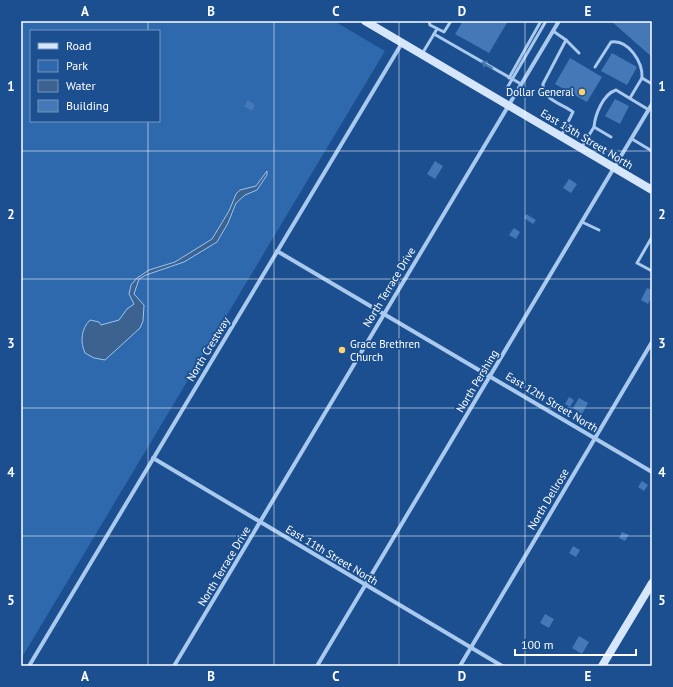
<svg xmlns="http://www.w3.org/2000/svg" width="673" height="687" viewBox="0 0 673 687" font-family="'PT Sans',sans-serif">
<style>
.green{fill:#2e69ad;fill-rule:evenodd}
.water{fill:#3c6290;stroke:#9cc4f0}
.building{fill:#4478b7}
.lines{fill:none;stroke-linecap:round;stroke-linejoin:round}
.service{stroke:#a9c9ee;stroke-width:3}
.minor{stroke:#a9c9ee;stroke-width:4}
.secondary{stroke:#d6e6fa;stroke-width:8}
.oneway{stroke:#4674ac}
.grid{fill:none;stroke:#fff;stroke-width:1;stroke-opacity:0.55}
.poi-dot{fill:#ffd166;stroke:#1b4f8f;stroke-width:1.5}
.labels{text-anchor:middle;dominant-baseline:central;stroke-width:3.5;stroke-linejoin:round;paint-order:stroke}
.poi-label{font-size:11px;fill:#fff;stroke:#1b4f8f;text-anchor:end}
.street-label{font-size:11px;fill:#fff;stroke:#1b4f8f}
.neatline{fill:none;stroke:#fff;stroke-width:1.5}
.grid-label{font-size:13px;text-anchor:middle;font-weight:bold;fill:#fff}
</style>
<rect width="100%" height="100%" fill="#1b4f8f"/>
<path class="green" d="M21,21H334L385,51L21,659ZM31,31H159V121H31Z"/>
<path class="water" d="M267,171V175L257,190L245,195L236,203L228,223L217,242L184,262L146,275L139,279L134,294L144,305L143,321L140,328L105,360L94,358L85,353C80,342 81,329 90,320L99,322L101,325L119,320L127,309L134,304L129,294L131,285L137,278L149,270L175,262L212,239L229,211L236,194L240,190L256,186Z"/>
<g class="building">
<polygon points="463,21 508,21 489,53 455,34"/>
<polygon points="611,21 652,21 652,57"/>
<polygon points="612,53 637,67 627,85 601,71"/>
<polygon points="570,58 602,77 587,102 555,84"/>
<polygon points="615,99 629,106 620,124 605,116"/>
<polygon points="248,100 255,105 252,111 244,106"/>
<polygon points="435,161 443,166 435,179 427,174"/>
<polygon points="569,179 577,184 571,193 563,188"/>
<polygon points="526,214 536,220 533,224 524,218"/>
<polygon points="514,228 520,232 516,239 509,235"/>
<polygon points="647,288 652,290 652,297 648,304 641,300"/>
<polygon points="569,397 574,400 570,407 565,404"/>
<polygon points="579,398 588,403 582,414 573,408"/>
<polygon points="642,481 648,485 644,491 638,487"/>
<polygon points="622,532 629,535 625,541 619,538"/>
<polygon points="573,546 580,550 576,557 569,553"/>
<polygon points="545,614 554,619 549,628 540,623"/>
<polygon points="579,636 589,642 582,654 572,648"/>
</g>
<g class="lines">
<g class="service">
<polyline points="429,21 430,25 444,32 451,21"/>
<path d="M553,31L566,40L543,84C542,99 562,104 573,112L561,136"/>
<polyline points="434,34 521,84"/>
<polyline points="566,40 579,53"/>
<polyline points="422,54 437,29"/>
<path d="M595,67L611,42C628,39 643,62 642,78"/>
<polyline points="509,78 541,21"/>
<polyline points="507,88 546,21"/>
<polyline points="630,98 642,78 652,84"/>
<path d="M594,127C595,115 603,94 616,90L649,110"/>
<polyline points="632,139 652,151"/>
<polyline points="581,148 594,127 611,137"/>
<polyline points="582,222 599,230"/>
<polyline points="652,237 637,263 652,271"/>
</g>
<g class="minor">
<polyline points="277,251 652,472"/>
<polyline points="153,458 502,666"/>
<polyline points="29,666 402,43"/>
<polyline points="174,666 559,21"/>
<polyline points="317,666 652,104"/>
<polyline points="460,666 652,342"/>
</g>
<g class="secondary">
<polyline points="365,21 652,190"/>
<polyline points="602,666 652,583"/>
</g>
</g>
<defs><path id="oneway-shaft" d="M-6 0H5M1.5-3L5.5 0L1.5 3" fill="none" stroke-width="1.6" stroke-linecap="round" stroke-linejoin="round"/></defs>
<use class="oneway" href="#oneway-shaft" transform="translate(487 65) rotate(-150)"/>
<path class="grid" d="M148,21V31M274,21V666M399,21V666M525,21V666M148,121V666M21,151H652M21,279H652M21,408H652M21,536H652"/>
<g class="poi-dot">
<circle cx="582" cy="92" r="4"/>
<circle cx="342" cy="350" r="4"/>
</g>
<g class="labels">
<g class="poi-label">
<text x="574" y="92">Dollar General</text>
<text x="350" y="344" text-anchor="start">Grace Brethren<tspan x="350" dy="13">Church</tspan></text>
</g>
<g class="street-label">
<text transform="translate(587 139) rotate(31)">East 13th Street North</text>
<text transform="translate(389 287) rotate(-59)">North Terrace Drive</text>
<text transform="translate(208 349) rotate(-59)">North Crestway</text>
<text transform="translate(477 381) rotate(-59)">North Pershing</text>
<text transform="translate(552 402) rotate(31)">East 12th Street North</text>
<text transform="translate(548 499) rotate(-59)">North Dellrose</text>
<text transform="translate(332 555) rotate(31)">East 11th Street North</text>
<text transform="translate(224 566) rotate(-59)">North Terrace Drive</text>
</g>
</g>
<rect width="673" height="687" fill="none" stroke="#1b4f8f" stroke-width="44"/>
<rect x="30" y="30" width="130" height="92" fill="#1b4f8f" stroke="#7695bc"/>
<rect x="38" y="43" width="20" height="6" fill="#d6e6fa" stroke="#7695bc"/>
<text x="66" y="50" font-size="12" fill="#ffffff">Road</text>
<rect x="38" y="60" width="20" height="12" fill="#2e69ad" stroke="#7695bc"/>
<text x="66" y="70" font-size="12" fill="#ffffff">Park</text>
<rect x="38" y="80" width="20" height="12" fill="#3c6290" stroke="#7695bc"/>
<text x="66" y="90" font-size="12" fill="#ffffff">Water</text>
<rect x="38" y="100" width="20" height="12" fill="#4478b7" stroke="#7695bc"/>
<text x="66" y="110" font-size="12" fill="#ffffff">Building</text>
<path d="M515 649v6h121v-6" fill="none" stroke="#ffffff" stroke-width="2"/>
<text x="521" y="649" font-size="12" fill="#ffffff" stroke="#1b4f8f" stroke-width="3" paint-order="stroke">100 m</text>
<rect x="22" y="22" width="629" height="643" class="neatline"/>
<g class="grid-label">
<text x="85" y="16">A</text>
<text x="211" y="16">B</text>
<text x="336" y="16">C</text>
<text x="462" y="16">D</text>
<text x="588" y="16">E</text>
<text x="11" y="91">1</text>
<text x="662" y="91">1</text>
<text x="11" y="219">2</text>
<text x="662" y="219">2</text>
<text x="11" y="348">3</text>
<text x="662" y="348">3</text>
<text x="11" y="477">4</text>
<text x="662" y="477">4</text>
<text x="11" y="605">5</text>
<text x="662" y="605">5</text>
<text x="85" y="681">A</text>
<text x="211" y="681">B</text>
<text x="336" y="681">C</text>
<text x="462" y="681">D</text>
<text x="588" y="681">E</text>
</g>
</svg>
